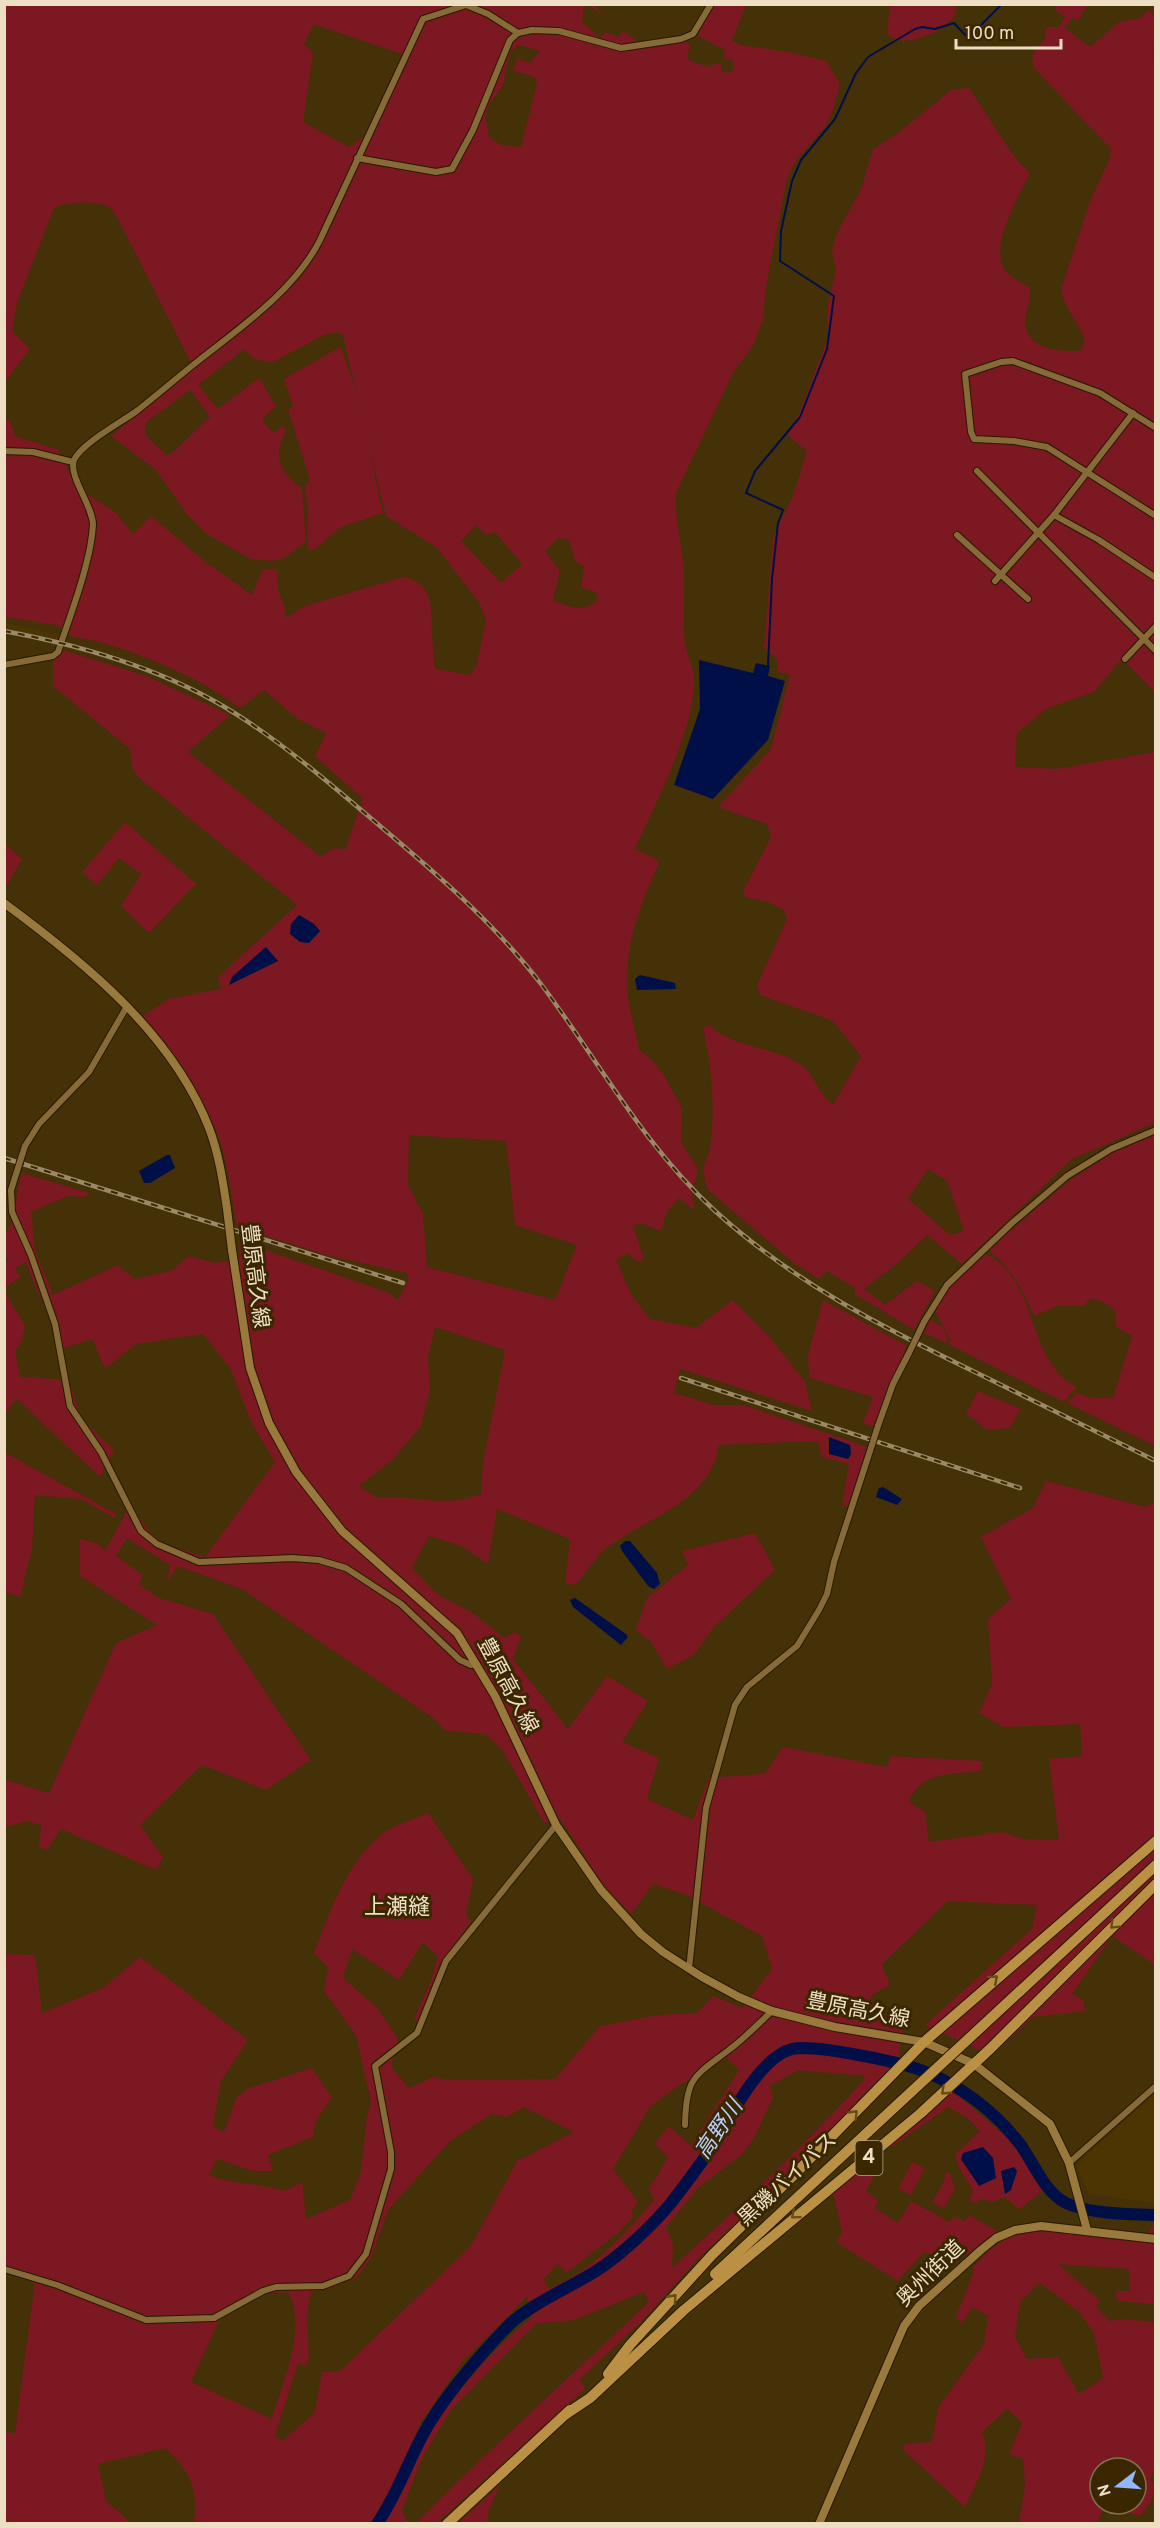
<svg xmlns="http://www.w3.org/2000/svg" width="1160" height="2528" viewBox="0 0 1160 2528" font-family="Overpass,'Noto Sans JP',sans-serif">
<style>
.built{fill:#4c3502}
.green{fill:#7b1822;fill-rule:evenodd}
.water{fill:#000f48}
.lines{fill:none;stroke-linecap:round;stroke-linejoin:round}
.stream{stroke:#000f48;stroke-width:2}
.river{stroke:#000f48;stroke-width:12}
.minor-casing{stroke:#271900;stroke-width:8}
.secondary-casing{stroke:#271900;stroke-width:10}
.trunk-casing{stroke:#271900;stroke-width:12}
.minor{stroke:#866a37;stroke-width:6}
.secondary{stroke:#9a793c;stroke-width:8}
.trunk{stroke:#ba9144;stroke-width:10}
.rail-casing{stroke:#9a8966;stroke-width:4.5}
.rail{stroke:#3a2700;stroke-width:2;stroke-dasharray:7;stroke-linecap:butt}
.minor-bridge-casing{stroke:#271900;stroke-width:8;stroke-linecap:butt}
.secondary-bridge-casing{stroke:#271900;stroke-width:10;stroke-linecap:butt}
.trunk-bridge-casing{stroke:#271900;stroke-width:12;stroke-linecap:butt}
.minor-bridge{stroke:#866a37;stroke-width:6}
.secondary-bridge{stroke:#9a793c;stroke-width:8}
.trunk-bridge{stroke:#ba9144;stroke-width:10}
.oneway{stroke:#674c18}
.labels{text-anchor:middle;dominant-baseline:central;stroke-width:6;stroke-linejoin:round;paint-order:stroke}
.shield{fill:#3a2700;stroke:#b8a889;stroke-width:1.5}
.shield-label{font-size:20px;font-weight:bold;fill:#eedfc4}
.street-label{font-size:21px;fill:#eedfc4;stroke:#3a2700}
.neighbourhood-label{font-size:22px;fill:#eedfc4;stroke:#3a2700}
.water-label{font-size:22px;font-style:italic;fill:#b8d1fc;stroke:#3a2700}
</style>
<rect width="100%" height="100%" fill="#443107"/>
<g class="built">
<polygon points="5,623 11,624 60,635 57,643 5,635"/>
<polygon points="1155,2094 1155,2203 1088,2194 1077,2167 1088,2154"/>
</g>
<g class="green">
<path d="M4,5H594L605,16L588,5L584,7L582,22L600,38L605,32L619,37L622,31L636,40V43L627,49L687,42L690,44L687,57L690,61L708,67L717,63L722,65L721,71L729,73L733,70V60L724,59L725,50L698,36L708,13L716,5H752L745,7L732,41L740,45L793,53L826,61L840,84L832,113L826,126L797,159L787,178L766,286L763,320L753,346L734,371L676,493C674,520 683,547 684,574C685,597 682,621 685,643C687,657 695,667 694,682C693,734 656,802 635,849L658,860L659,864C640,904 625,945 627,990C629,1010 636,1031 639,1050L652,1060L665,1077L682,1108L681,1142L698,1169L692,1195L694,1210L679,1198L667,1212L661,1231L643,1224L633,1225L644,1260L638,1262L628,1253L616,1260L631,1294L650,1319L696,1328L733,1300L773,1341L805,1382L812,1411L680,1369L674,1393L714,1405H744L867,1447L849,1505L842,1507L849,1464L822,1457L818,1441L719,1445C711,1500 652,1516 612,1544C598,1553 587,1572 575,1585L565,1583L570,1539L497,1509L488,1564L461,1546L429,1536L412,1568L437,1594L474,1614L504,1638L515,1632L521,1637L513,1659L568,1729L607,1676L648,1701L622,1742L659,1758L647,1799L693,1820L709,1778L765,1774L783,1747L887,1767L891,1756L981,1761V1771C954,1774 920,1771 909,1802L925,1812L929,1842L1003,1832L1023,1839L1059,1840L1049,1759L1082,1756L1080,1724L1003,1727L979,1713L992,1684L988,1619L1011,1599L981,1537L1033,1508L1046,1481L1146,1507L1155,1502V1965L1112,1936L1072,1994L1083,2000L1085,2011L1033,2017L992,2056L925,2025L1032,1929L1037,1905L948,1901L882,1964L890,1985L870,1996L876,2016L904,2022L898,2059L892,2068L815,2149L698,2259L640,2323L580,2379L585,2389L437,2523H416L459,2480L649,2302L644,2292L574,2320L536,2324L451,2410L422,2458L402,2510L408,2523H385C396,2502 404,2479 416,2457C443,2405 487,2354 532,2317L527,2297L462,2362L421,2422L395,2483L371,2523H194C198,2487 191,2474 166,2448L98,2464L106,2501L131,2523H5V2432L15,2433L35,2281L5,2273V1954L35,1955L42,2013L103,1988L140,1957L248,2040L221,2081L213,2126L224,2132L236,2098L247,2089L312,2068L332,2098L315,2122L313,2137L268,2155L273,2171H253L217,2159L209,2175C234,2185 259,2183 284,2191L302,2182L306,2219L350,2200L361,2171L367,2116L371,2103L356,2035L324,1991L328,1967L314,1953C330,1911 346,1863 382,1834C394,1825 414,1819 428,1813L473,1879L466,1914L471,1922L440,1964L420,2023L414,2019L431,1981L438,1957L423,1942L399,1980L352,1949L343,1978L377,2008L398,2039L391,2067L409,2088L433,2077L448,2080L555,2079L600,2026L659,2015L697,2013L713,1996L742,2008L772,1969L762,1936L684,1894L653,1884L631,1914L604,1886L560,1819L544,1823L503,1751L486,1734L446,1731L433,1718L242,1589L178,1566L167,1581L170,1565L127,1538L116,1556L143,1575L139,1584L159,1598L213,1614L311,1760L266,1790L202,1765L140,1825L163,1857L156,1870L61,1829L47,1850L39,1847L41,1825L27,1821L5,1827V1780L49,1793L116,1643L157,1625L80,1576V1539L98,1544L105,1551L131,1503C153,1545 163,1543 205,1557L275,1462L251,1422L230,1368L203,1334L136,1344L105,1369L92,1339L58,1350C52,1314 37,1295 26,1262L15,1268L20,1277L5,1288V1263L8,1260L5,1254V1234C18,1217 14,1193 22,1173L89,1193L85,1197L68,1196L31,1212L35,1251L53,1295L118,1265L134,1279L171,1271L189,1256L215,1263L240,1259V1241L389,1293L398,1300L408,1281L407,1273L326,1255L237,1227C231,1194 228,1159 215,1128C198,1088 169,1051 143,1016L169,999L221,989L218,977L297,905L138,777L132,767L130,749L53,686V657L59,658L63,650L146,676L230,715L188,752L321,857L334,848L345,850L363,799L315,756L326,733L298,719L264,690L240,708C199,676 120,643 69,636V630L56,625L5,617V418L10,421L15,436L59,450L76,487L115,512L133,534L151,516L207,563L252,595L262,570L277,569L278,590L286,611L283,617L290,616L302,607L403,577C435,582 431,611 432,636C433,647 434,658 435,669L470,675L476,667L486,621L479,602L436,547L386,516L343,336L338,332L324,335L273,362L254,359L244,349L198,385L218,409L259,378L276,406L263,418V422L274,433L283,425L286,431C272,458 280,471 302,489L306,541L285,558L271,561L251,559L205,533L186,513L156,470L111,436L187,374L190,361L119,221C116,216 113,209 107,206C97,200 63,202 54,208L17,303L12,331L30,349L5,382ZM316,25L402,54L364,137L349,147L303,122L313,53L304,44L313,26ZM519,45L540,51L530,63L517,59L513,70L534,77L537,83L521,147L501,145L489,137L485,116L491,101L502,88L510,52ZM190,390L210,417L171,454L166,455L145,435V423ZM476,525L486,535L495,532L522,564L501,583L461,541ZM559,538L569,540L575,561L584,566L581,588L596,592L597,601C581,613 570,607 553,600L560,571L545,551ZM409,1135L506,1141L515,1225L577,1245L555,1300L427,1267L423,1215L408,1184ZM435,1327L505,1350L483,1463L481,1494C444,1509 414,1494 377,1498L359,1486L391,1461L420,1428L430,1392L428,1357ZM828,1440L845,1443L851,1449L848,1459L829,1454ZM727,2058L739,2070L691,2146L669,2126L655,2143L668,2157L649,2189L654,2200C622,2236 593,2271 548,2289L544,2279L558,2264L566,2273L619,2232L634,2216L631,2211L638,2202L613,2169L650,2107L678,2086ZM798,2070L864,2076L863,2081C803,2147 738,2208 672,2268L673,2245L666,2227L698,2188L741,2155L753,2140L773,2098L770,2086ZM524,2107L574,2132L517,2161L471,2246L340,2371L322,2372L315,2412L283,2441L275,2436L298,2363L306,2366L309,2356L307,2315L311,2291L329,2289L357,2277L371,2258L388,2210L450,2141L492,2114L507,2117ZM288,2292C308,2329 282,2382 272,2419L191,2382L220,2319L265,2294Z"/>
<path d="M890,5H955L956,14C946,31 901,52 887,33Z"/>
<path d="M1056,5H1088L1078,20L1072,18L1065,28L1090,47L1119,22L1140,18L1149,10L1156,18L1153,58L1156,60L1155,692L1126,663L1119,662L1094,692L1046,709L1017,733L1015,765L1016,767L1056,769L1155,752V1123L1072,1159L962,1264L927,1235L899,1262L864,1289L885,1305L917,1281L935,1291L914,1330L855,1294V1288L827,1271L819,1279L794,1263L708,1190C698,1163 709,1164 711,1140C715,1105 711,1063 703,1028L710,1025C728,1047 781,1048 804,1067C814,1076 819,1094 833,1105L861,1056L833,1021L760,995L757,985L787,919L784,910L768,902L745,897L743,891L771,837L767,824L718,807L771,749L790,675L778,672L777,659L764,648L773,537L793,496L807,451L786,434L799,414L827,340L828,304L836,269L832,251L836,235L861,189L873,149L898,133L951,90L969,88L1013,155L1030,174C1019,196 991,242 1003,267C1007,276 1020,282 1029,287C1031,298 1030,300 1027,310C1017,347 1053,352 1080,351L1085,342C1080,322 1064,310 1061,289L1090,201L1109,160L1111,149L1034,68C1029,55 1036,47 1045,39L1046,27H1059L1065,17L1056,11ZM928,1169L947,1181L964,1231L950,1235L908,1199Z"/>
<path d="M340,347C363,398 371,458 383,513L341,527L315,549L307,550L308,511L305,485L310,480L288,410L293,406L284,379Z"/>
<polygon points="125,822 196,884 149,933 121,906 141,874 119,858 97,885 82,872"/>
<polygon points="5,844 22,859 5,889"/>
<path d="M1155,1135V1446L1067,1403L1077,1393L1092,1398H1113L1132,1336L1116,1326L1115,1311L1107,1304L1092,1298L1083,1306H1058L1034,1316C1022,1289 1012,1268 988,1250L1070,1180L1115,1151Z"/>
<path d="M986,1254C1039,1279 1026,1361 1076,1387L1064,1402L948,1344L950,1339L934,1309L943,1293Z"/>
<polygon points="4,1290 25,1326 21,1343 15,1351 20,1377 69,1380 81,1418 114,1450 100,1477 17,1399 5,1413"/>
<polygon points="823,1300 907,1346 873,1427 863,1423 873,1397 809,1378 808,1355"/>
<polygon points="929,1319 943,1327 948,1339 946,1343 924,1333"/>
<polygon points="978,1391 1021,1409 1010,1428 987,1430 966,1413"/>
<polygon points="4,1452 116,1514 114,1518 81,1499 35,1495 32,1549 20,1597 5,1592"/>
<polygon points="755,1533 775,1570 713,1628 694,1655 667,1669 651,1642 636,1630 647,1598 688,1565 682,1551"/>
<polygon points="953,2091 1011,2141 1043,2190 1019,2210 1005,2197 993,2202 980,2199 976,2204 969,2200 973,2191 959,2168 955,2154 980,2131 968,2118 948,2107 893,2146 890,2145"/>
<polygon points="870,2161 878,2169 866,2191 878,2201 875,2208 898,2223 911,2201 949,2222 954,2217 965,2221 969,2215 997,2231 947,2270 934,2254 923,2253 898,2281 836,2242 842,2233 833,2192"/>
<polygon points="912,2162 925,2168 911,2195 898,2189"/>
<polygon points="949,2172 955,2188 944,2209 932,2202 944,2182 945,2174"/>
<path d="M1153,2225H1155V2304L1117,2301L1116,2291H1130L1129,2269L1058,2264L1100,2301L1096,2307L1109,2321L1120,2319L1155,2322L1156,2464L1150,2480L1155,2483C1155,2497 1149,2506 1140,2516L1105,2506L1097,2523H1019L1025,2485L1023,2459L1009,2454L1022,2423L1007,2409L982,2432C993,2457 976,2483 965,2507L903,2450L905,2444L932,2442L938,2408L984,2344L988,2316L973,2307L962,2323L956,2317L974,2271L972,2268C980,2260 989,2249 999,2243C1040,2219 1099,2237 1143,2242ZM1040,2283L1079,2312L1094,2333L1103,2378L1079,2394L1058,2357L1027,2359L1015,2337L1020,2302ZM1100,2468H1136V2504H1100Z"/>
<polygon points="500,2485 488,2512 488,2523 465,2523 460,2521"/>
</g>
<g class="water">
<polygon points="699,660 753,673 756,663 770,666 768,676 785,681 768,740 713,799 674,785 700,709"/>
<polygon points="299,915 314,924 320,931 309,943 300,942 290,934 291,924"/>
<polygon points="266,947 278,961 229,985 232,977"/>
<polygon points="640,975 675,983 676,989 637,990 635,979"/>
<polygon points="167,1155 170,1155 175,1168 150,1183 144,1183 139,1171"/>
<polygon points="829,1437 850,1445 851,1454 848,1459 829,1454"/>
<polygon points="883,1487 902,1499 897,1505 876,1497 879,1488"/>
<polygon points="625,1541 630,1541 657,1573 660,1584 654,1589 648,1586 622,1551 620,1546"/>
<polygon points="575,1598 626,1634 628,1637 621,1645 573,1607 570,1600"/>
<polygon points="983,2147 993,2158 996,2178 979,2186 961,2159 963,2153"/>
<polygon points="1014,2167 1017,2171 1011,2190 1005,2194 1001,2171"/>
</g>
<g class="lines">
<polyline class="stream" points="768,666 772,579 778,523 783,510 746,493 755,471 800,417 827,349 834,296 780,261 781,231 792,181 801,160 835,119 856,73 868,57 915,29 922,27 935,29 954,23 968,38 1002,4"/>
<path class="river" d="M377,2524C400,2490 409,2457 429,2424C451,2388 480,2355 509,2325C529,2305 571,2287 596,2271C620,2256 653,2225 671,2203C685,2185 699,2166 712,2147C729,2120 759,2057 792,2049C814,2044 907,2063 928,2073C966,2089 995,2112 1020,2144C1034,2163 1044,2192 1066,2203C1088,2214 1130,2214 1156,2215"/>
<g class="minor-casing">
<g id="minor">
<polyline points="357,158 436,172 452,169 473,130 510,40 518,33 532,30 559,31 621,48 681,39 693,34 711,4"/>
<polyline points="1156,428 1100,393 1013,361 1001,362 965,374 971,432 974,439 1014,441 1047,447 1156,516"/>
<polyline points="4,451 33,452 73,462"/>
<polyline points="977,471 1156,651"/>
<polyline points="1054,515 1099,540 1156,578"/>
<polyline points="957,535 1028,599"/>
<polyline points="995,581 1054,515 1133,413"/>
<polyline points="1125,659 1156,626"/>
<path d="M4,665L53,656L58,652C70,616 91,562 93,525C93,506 68,476 74,460C82,443 122,422 138,410C158,394 178,377 198,361C241,327 295,290 320,240L423,19L466,5L488,14L518,33"/>
<polyline points="25,1146 39,1124 89,1072 126,1008"/>
<polyline points="11,1190 12,1212 31,1255 55,1324 70,1406 101,1452 141,1531 157,1544 199,1562 292,1558 319,1560 346,1568 401,1604 460,1660 471,1665 477,1664"/>
<polyline points="924,1322 947,1285 1012,1223 1067,1176 1111,1149 1156,1130"/>
<polyline points="878,1426 893,1384 909,1353"/>
<polyline points="689,1969 706,1808 735,1705 747,1687 797,1646 819,1610 827,1594 834,1562 870,1451"/>
<path d="M685,2125C686,2076 694,2077 730,2049C745,2038 758,2024 772,2011"/>
<polyline points="1069,2163 1156,2086"/>
<polyline points="4,2269 57,2285 146,2320 214,2318 263,2291 276,2287 323,2286 349,2276 366,2254 391,2169 391,2152 375,2066 417,2033 446,1961 556,1825"/>
</g>
</g>
<g class="secondary-casing">
<g id="secondary">
<path d="M4,903C84,962 172,1033 209,1128C219,1154 223,1182 227,1209"/>
<polyline points="232,1250 250,1368 269,1423 296,1472 342,1531 457,1633 495,1696 556,1825 601,1890 641,1934 663,1952 702,1977 739,1997 772,2011 835,2027 924,2042 974,2064 1050,2124 1069,2163 1087,2230"/>
<polyline points="819,2524 904,2326 919,2306 981,2250 996,2238 1015,2230 1041,2226 1156,2239"/>
</g>
</g>
<g class="trunk-casing">
<g id="trunk">
<polyline points="1019,1992 1156,1865"/>
<polyline points="715,2274 869,2131"/>
<polyline points="608,2374 630,2345 712,2255 792,2177 924,2042 1156,1841"/>
<polyline points="566,2414 590,2398 684,2310 921,2113 990,2049 1156,1884"/>
<polyline points="447,2524 570,2410"/>
</g>
</g>
<use href="#minor" class="minor"/>
<use href="#secondary" class="secondary"/>
<use href="#trunk" class="trunk"/>
<g class="rail-casing">
<g id="rail">
<path d="M4,631C85,646 167,670 236,714C288,747 334,787 380,826C438,875 495,924 541,984C598,1060 643,1145 714,1210C794,1283 882,1327 979,1374C1038,1403 1097,1432 1156,1461"/>
<polyline points="4,1158 403,1283"/>
<polyline points="681,1378 1020,1488"/>
</g>
</g>
<use href="#rail" class="rail"/>
<g class="minor-bridge-casing">
<g id="minor-bridge">
<polyline points="11,1190 25,1146"/>
<polyline points="909,1353 924,1322"/>
<polyline points="870,1451 878,1426"/>
</g>
</g>
<g class="secondary-bridge-casing">
<polyline id="secondary-bridge" points="227,1209 232,1250"/>
</g>
<g class="trunk-bridge-casing">
<polyline id="trunk-bridge" points="869,2131 1019,1992"/>
</g>
<use href="#minor-bridge" class="minor-bridge"/>
<use href="#secondary-bridge" class="secondary-bridge"/>
<use href="#trunk-bridge" class="trunk-bridge"/>
</g>
<defs><path id="oneway-chevron" d="M-2-3.5L2.5 0L-2 3.5" fill="none" stroke-width="1.6" stroke-linecap="round" stroke-linejoin="round" transform="scale(1.5)"/></defs>
<g class="oneway">
<use href="#oneway-chevron" transform="translate(1114 1925) rotate(135)"/>
<use href="#oneway-chevron" transform="translate(994 1979) rotate(-41)"/>
<use href="#oneway-chevron" transform="translate(945 2091) rotate(137)"/>
<use href="#oneway-chevron" transform="translate(854 2114) rotate(-46)"/>
<use href="#oneway-chevron" transform="translate(795 2215) rotate(140)"/>
<use href="#oneway-chevron" transform="translate(673 2298) rotate(-48)"/>
</g>
<g class="labels">
<rect class="shield" x="855.5" y="2141" width="27" height="34" rx="4.5"/>
<g class="shield-label">
<text x="869" y="2158">4</text>
</g>
<g class="street-label">
<text transform="translate(254 1276) rotate(83)">豊原高久線</text>
<text transform="translate(507 1686) rotate(62)">豊原高久線</text>
<text transform="translate(858 2011) rotate(11)">豊原高久線</text>
<text transform="translate(788 2180) rotate(-43)">黒磯バイパス</text>
<text transform="translate(931 2274) rotate(-44)">奥州街道</text>
</g>
<g class="neighbourhood-label">
<text x="397" y="1908">上瀬縫</text>
</g>
<g class="water-label">
<text transform="translate(720 2130) rotate(-56)">高野川</text>
</g>
</g>
<rect width="1160" height="2528" fill="none" stroke="#eedfc4" stroke-width="12"/>
<g transform="translate(1118 2486) rotate(253)"><circle r="28" fill="#3a2700" stroke="#82714e" stroke-width="1.5"/>
<path d="M0-4.5L10 22L0 15L-10 22Z" fill="#91b8fd"/>
<text y="-9" font-size="16" font-weight="bold" text-anchor="middle" fill="#eedfc4">N</text>
</g>
<path d="M956 39v9h105v-9" fill="none" stroke="#eedfc4" stroke-width="3"/>
<text x="965" y="39" font-size="18" fill="#eedfc4" stroke="#3a2700" stroke-width="4.5" paint-order="stroke">100 m</text>
</svg>
